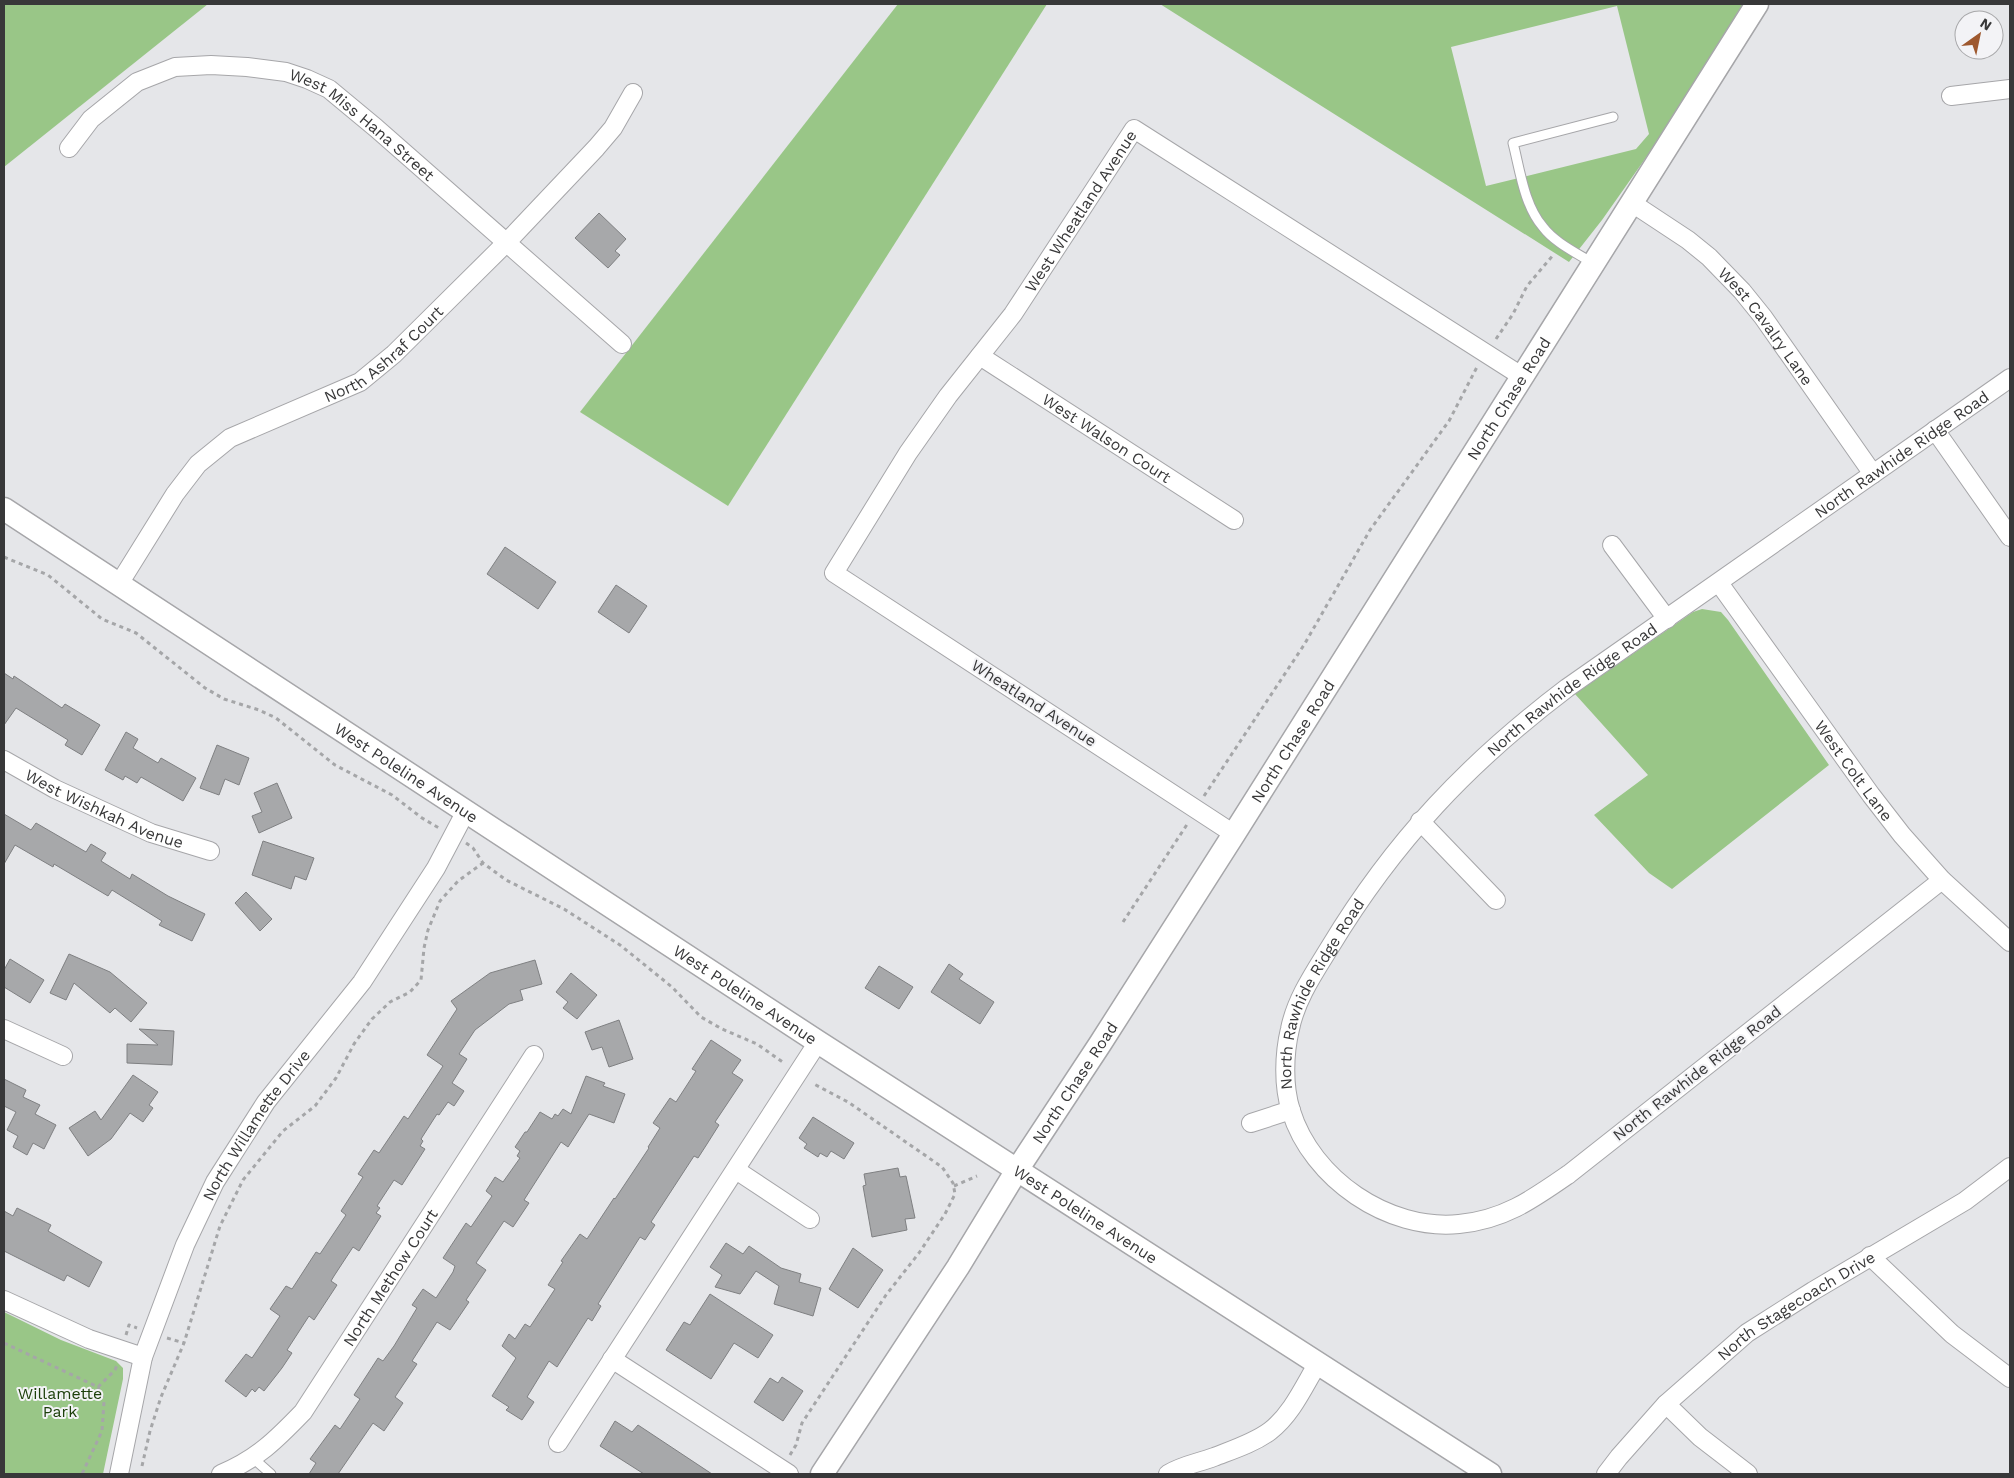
<svg xmlns="http://www.w3.org/2000/svg" width="2014" height="1478" viewBox="0 0 2014 1478" font-family="'Work Sans',sans-serif">
<style>
.green{fill:#99c687;fill-rule:evenodd}
.building{fill:#a7a8aa;stroke:#7f8082}
.lines{fill:none;stroke-linecap:round;stroke-linejoin:round}
.service-casing{stroke:#a6a6a9;stroke-width:11}
.minor-casing{stroke:#a6a6a9;stroke-width:20}
.tertiary-casing{stroke:#a6a6a9;stroke-width:25}
.path{stroke:#a5a6a8;stroke-width:3;stroke-dasharray:4 4;stroke-linecap:butt}
.service{stroke:#fff;stroke-width:9}
.minor{stroke:#fff;stroke-width:18}
.tertiary{stroke:#fff;stroke-width:22}
.labels{text-anchor:middle;dominant-baseline:central;stroke-width:4;stroke-linejoin:round;paint-order:stroke}
.street-label{font-size:16px;fill:#383839;stroke:#f3f3f6}
.park-label{font-size:16px;fill:#1d400b;stroke:#f3f3f6}
</style>
<rect width="100%" height="100%" fill="#e5e6e9"/>
<g class="green">
<polygon points="4,4 208,4 4,167"/>
<polygon points="898,4 1047,4 728,506 580,412"/>
<path d="M1160,4H1743L1652,149L1602,220L1569,262ZM1617,6L1649,134L1636,149L1486,186L1451,47Z"/>
<polygon points="1702,609 1721,612 1728,620 1829,765 1672,889 1649,873 1594,815 1648,775 1575,694 1693,612"/>
<polygon points="4,1312 61,1340 116,1361 123,1368 123,1379 103,1474 4,1474"/>
</g>
<g class="building">
<polygon points="599,213 626,239 615,251 620,255 608,268 575,238"/>
<polygon points="505,547 556,582 538,609 487,574"/>
<polygon points="616,585 647,606 629,633 598,612"/>
<polygon points="4,673 13,679 14,676 62,708 65,704 100,725 82,755 65,745 68,740 16,708 4,725"/>
<polygon points="126,732 138,739 133,748 158,763 161,758 196,778 183,801 141,777 137,783 125,776 123,780 105,770"/>
<polygon points="217,745 249,758 239,785 225,779 219,795 200,788"/>
<polygon points="277,783 292,818 259,833 252,816 262,812 254,793"/>
<polygon points="4,814 31,830 36,823 86,852 91,844 106,853 101,861 130,879 132,874 168,896 205,914 192,941 159,925 162,921 112,890 108,896 54,864 53,867 15,845 4,864"/>
<polygon points="263,841 314,858 306,880 295,876 291,889 252,875"/>
<polygon points="246,892 272,919 260,931 235,903"/>
<polygon points="69,954 110,972 147,1003 131,1022 115,1008 110,1013 74,983 66,1000 50,993"/>
<polygon points="10,959 44,980 30,1003 4,987 4,970"/>
<polygon points="535,960 542,984 520,990 523,1000 509,1004 475,1030 459,1054 467,1059 452,1083 464,1091 454,1106 448,1102 439,1115 437,1114 421,1139 423,1141 420,1146 425,1149 402,1185 394,1180 377,1206 380,1208 376,1213 381,1216 359,1251 353,1247 334,1276 331,1281 337,1285 314,1320 309,1316 287,1350 292,1353 282,1368 264,1391 259,1387 255,1392 252,1389 246,1397 225,1381 246,1354 252,1358 280,1316 270,1309 286,1286 292,1289 316,1252 320,1254 346,1215 341,1211 363,1177 358,1174 374,1150 379,1153 404,1116 408,1119 443,1066 427,1055 457,1009 451,1001 490,973"/>
<polygon points="949,964 963,974 959,979 994,1002 980,1024 931,992"/>
<polygon points="879,966 913,987 899,1009 865,988"/>
<polygon points="571,973 597,995 577,1019 563,1008 568,1002 556,992"/>
<polygon points="619,1020 633,1059 609,1067 602,1047 592,1050 585,1032"/>
<polygon points="139,1029 174,1031 172,1065 127,1063 127,1044 158,1045"/>
<polygon points="711,1040 741,1060 732,1073 743,1080 715,1122 719,1125 707,1144 698,1158 694,1156 651,1222 655,1225 645,1240 640,1237 598,1304 601,1306 592,1321 588,1318 557,1367 549,1361 527,1397 534,1402 522,1420 506,1410 509,1407 492,1396 516,1358 502,1346 509,1334 515,1339 525,1324 530,1327 555,1289 548,1285 563,1262 561,1261 580,1234 587,1239 614,1198 615,1199 649,1148 648,1147 660,1128 653,1123 670,1098 676,1102 696,1071 692,1069"/>
<polygon points="133,1075 158,1092 149,1105 153,1108 143,1122 130,1113 111,1139 88,1156 69,1128 95,1111 101,1120"/>
<polygon points="586,1076 605,1083 603,1086 625,1094 614,1123 589,1114 568,1147 561,1142 524,1200 529,1203 513,1227 504,1221 476,1263 486,1270 466,1300 469,1302 450,1330 437,1322 412,1361 417,1364 395,1397 403,1403 384,1431 373,1423 338,1474 309,1474 316,1463 310,1459 335,1425 340,1429 360,1399 354,1395 378,1358 383,1361 394,1346 417,1308 412,1305 423,1289 436,1298 453,1272 455,1266 443,1258 466,1223 471,1227 492,1196 486,1191 495,1177 503,1182 520,1158 517,1156 520,1151 515,1147 525,1132 527,1132 540,1112 552,1119 555,1114 558,1116 563,1109 571,1114"/>
<polygon points="4,1079 26,1090 23,1097 40,1105 35,1114 56,1125 44,1149 33,1143 27,1155 13,1147 18,1136 7,1130 16,1112 4,1106"/>
<polygon points="813,1117 854,1143 844,1159 831,1151 827,1157 820,1153 818,1157 804,1148 807,1144 799,1138"/>
<polygon points="898,1168 900,1177 906,1176 915,1218 905,1219 907,1230 872,1237 863,1186 866,1185 864,1174"/>
<polygon points="17,1208 51,1225 48,1231 102,1262 89,1287 67,1275 64,1281 4,1251 4,1211 13,1216"/>
<polygon points="726,1243 743,1254 749,1246 781,1268 801,1274 799,1282 821,1288 813,1316 774,1304 779,1286 756,1271 740,1294 715,1287 722,1275 710,1267"/>
<polygon points="853,1248 883,1270 858,1308 829,1289"/>
<polygon points="710,1294 773,1335 758,1358 734,1343 711,1379 666,1350 684,1322 690,1325"/>
<polygon points="782,1377 803,1391 783,1421 754,1402 770,1378 778,1383"/>
<polygon points="615,1421 632,1432 638,1425 712,1474 644,1474 600,1446"/>
</g>
<g class="lines">
<g class="service-casing">
<g id="service">
<path d="M1594,264C1577,253 1555,243 1543,227C1524,205 1520,170 1513,143L1613,117"/>
<polyline points="253,1458 271,1474"/>
</g>
</g>
<g class="minor-casing">
<g id="minor">
<polyline points="1951,96 2010,89"/>
<path id="s1" d="M69,148L91,119L137,82L175,67L211,65L247,67L286,72L307,79L329,89L376,128L622,344"/>
<path id="s2" d="M1632,203L1688,240L1709,257L1742,291L1763,317L1873,474"/>
<path id="s3" d="M980,356L1234,520"/>
<polyline points="1935,430 2010,537"/>
<polyline points="1612,545 1667,619"/>
<path id="s4" d="M1719,583L1871,795L1902,835L1942,880L2010,942"/>
<path id="s5" d="M119,584L175,494L198,464L230,438L360,382L394,354L506,243L596,148L613,128L633,93"/>
<path id="s6" d="M4,760L55,789L151,833L210,851"/>
<polyline points="1420,821 1496,900"/>
<path id="s7" d="M1234,834L834,573L908,453L948,396L1013,314L1134,129L1523,377"/>
<path id="s8" d="M1942,880L1569,1174C1533,1199 1504,1220 1459,1224C1388,1231 1312,1179 1291,1111C1283,1086 1284,1054 1290,1029C1296,999 1314,973 1330,947C1394,841 1468,763 1567,688L2010,378"/>
<polyline points="4,1029 63,1056"/>
<polyline points="1251,1123 1291,1110"/>
<polyline points="736,1170 810,1219"/>
<polyline points="1870,1256 1952,1334 2010,1378"/>
<polyline points="4,1300 89,1339 143,1357"/>
<polyline points="612,1359 789,1474"/>
<polyline points="1666,1404 1700,1437 1748,1474"/>
<polyline points="558,1443 818,1042"/>
<path id="s9" d="M119,1474L143,1357L185,1245L215,1182L266,1102L362,982L436,868L466,811"/>
<path id="s10" d="M221,1474C257,1459 276,1440 303,1412L534,1055"/>
<path d="M1168,1474C1183,1465 1198,1463 1214,1457C1232,1450 1254,1443 1270,1431C1292,1414 1304,1386 1318,1363"/>
<path id="s11" d="M1606,1474L1619,1457L1666,1404L1747,1333L1813,1291L1965,1201L2010,1167"/>
</g>
</g>
<g class="tertiary-casing">
<g id="tertiary">
<path id="s12" d="M4,509L818,1042L1490,1474"/>
<path id="s13" d="M822,1474L958,1267L1017,1170L1100,1044L1234,834L1757,4"/>
</g>
</g>
<g class="path">
<polyline points="1496,339 1513,314 1527,286 1554,254"/>
<polyline points="4,557 48,575 102,619 136,633 205,688 224,699 259,710 276,718 335,765 392,795 422,818 439,828"/>
<polyline points="1204,796 1304,645 1370,530 1449,421 1477,367"/>
<polyline points="466,843 473,848 483,863 506,880 564,909 620,945 672,987 701,1017 722,1029 757,1044 784,1063"/>
<polyline points="1123,922 1188,823"/>
<polyline points="954,1186 977,1176"/>
<polyline points="126,1335 129,1325 137,1328"/>
<polyline points="167,1338 184,1343"/>
<polyline points="4,1343 98,1387 104,1402 102,1431 82,1474"/>
<polyline points="98,1387 115,1370 117,1365"/>
<polyline points="790,1455 796,1445 802,1423 886,1295 919,1253 945,1214 955,1194 953,1183 942,1167 848,1102 812,1083"/>
<polyline points="142,1466 150,1431 161,1397 184,1343 220,1226 243,1180 283,1131 315,1106 336,1078 354,1044 372,1019 390,1002 410,992 421,980 424,948 428,930 440,901 458,881 483,863"/>
</g>
<use href="#service" class="service"/>
<use href="#minor" class="minor"/>
<use href="#tertiary" class="tertiary"/>
</g>
<g class="labels">
<g class="street-label">
<text stroke="none"><textPath href="#s1" startOffset="341">West Miss Hana Street</textPath></text>
<text stroke="none"><textPath href="#s7" startOffset="916">West Wheatland Avenue</textPath></text>
<text stroke="none"><textPath href="#s2" startOffset="184">West Cavalry Lane</textPath></text>
<text stroke="none"><textPath href="#s5" startOffset="362">North Ashraf Court</textPath></text>
<text stroke="none"><textPath href="#s13" startOffset="1276">North Chase Road</textPath></text>
<text stroke="none"><textPath href="#s3" startOffset="151">West Walson Court</textPath></text>
<text stroke="none"><textPath href="#s8" startOffset="1751">North Rawhide Ridge Road</textPath></text>
<text stroke="none"><textPath href="#s8" startOffset="1346">North Rawhide Ridge Road</textPath></text>
<text transform="translate(1034 703) rotate(33)">Wheatland Avenue</text>
<text stroke="none"><textPath href="#s13" startOffset="871">North Chase Road</textPath></text>
<text stroke="none"><textPath href="#s4" startOffset="231">West Colt Lane</textPath></text>
<text stroke="none"><textPath href="#s12" startOffset="481">West Poleline Avenue</textPath></text>
<text stroke="none"><textPath href="#s6" startOffset="112">West Wishkah Avenue</textPath></text>
<text stroke="none"><textPath href="#s12" startOffset="886">West Poleline Avenue</textPath></text>
<text stroke="none"><textPath href="#s8" startOffset="941">North Rawhide Ridge Road</textPath></text>
<text transform="translate(1697 1073) rotate(-38)">North Rawhide Ridge Road</text>
<text stroke="none"><textPath href="#s13" startOffset="466">North Chase Road</textPath></text>
<text stroke="none"><textPath href="#s9" startOffset="379">North Willamette Drive</textPath></text>
<text stroke="none"><textPath href="#s12" startOffset="1291">West Poleline Avenue</textPath></text>
<text stroke="none"><textPath href="#s10" startOffset="264">North Methow Court</textPath></text>
<text stroke="none"><textPath href="#s11" startOffset="256">North Stagecoach Drive</textPath></text>
</g>
<g class="park-label">
<text x="60" y="1393">Willamette<tspan x="60" dy="18">Park</tspan></text>
</g>
</g>
<rect width="2014" height="1478" fill="none" stroke="#383839" stroke-width="10"/>
<g transform="translate(1979 35) rotate(33)"><circle r="24" fill="#f3f3f6" stroke="#a8a8aa"/>
<path d="M0-4L9 19L0 12L-9 19Z" fill="#9e582e"/>
<text y="-8" font-size="14" font-weight="bold" text-anchor="middle" fill="#383839">N</text>
</g>
</svg>
